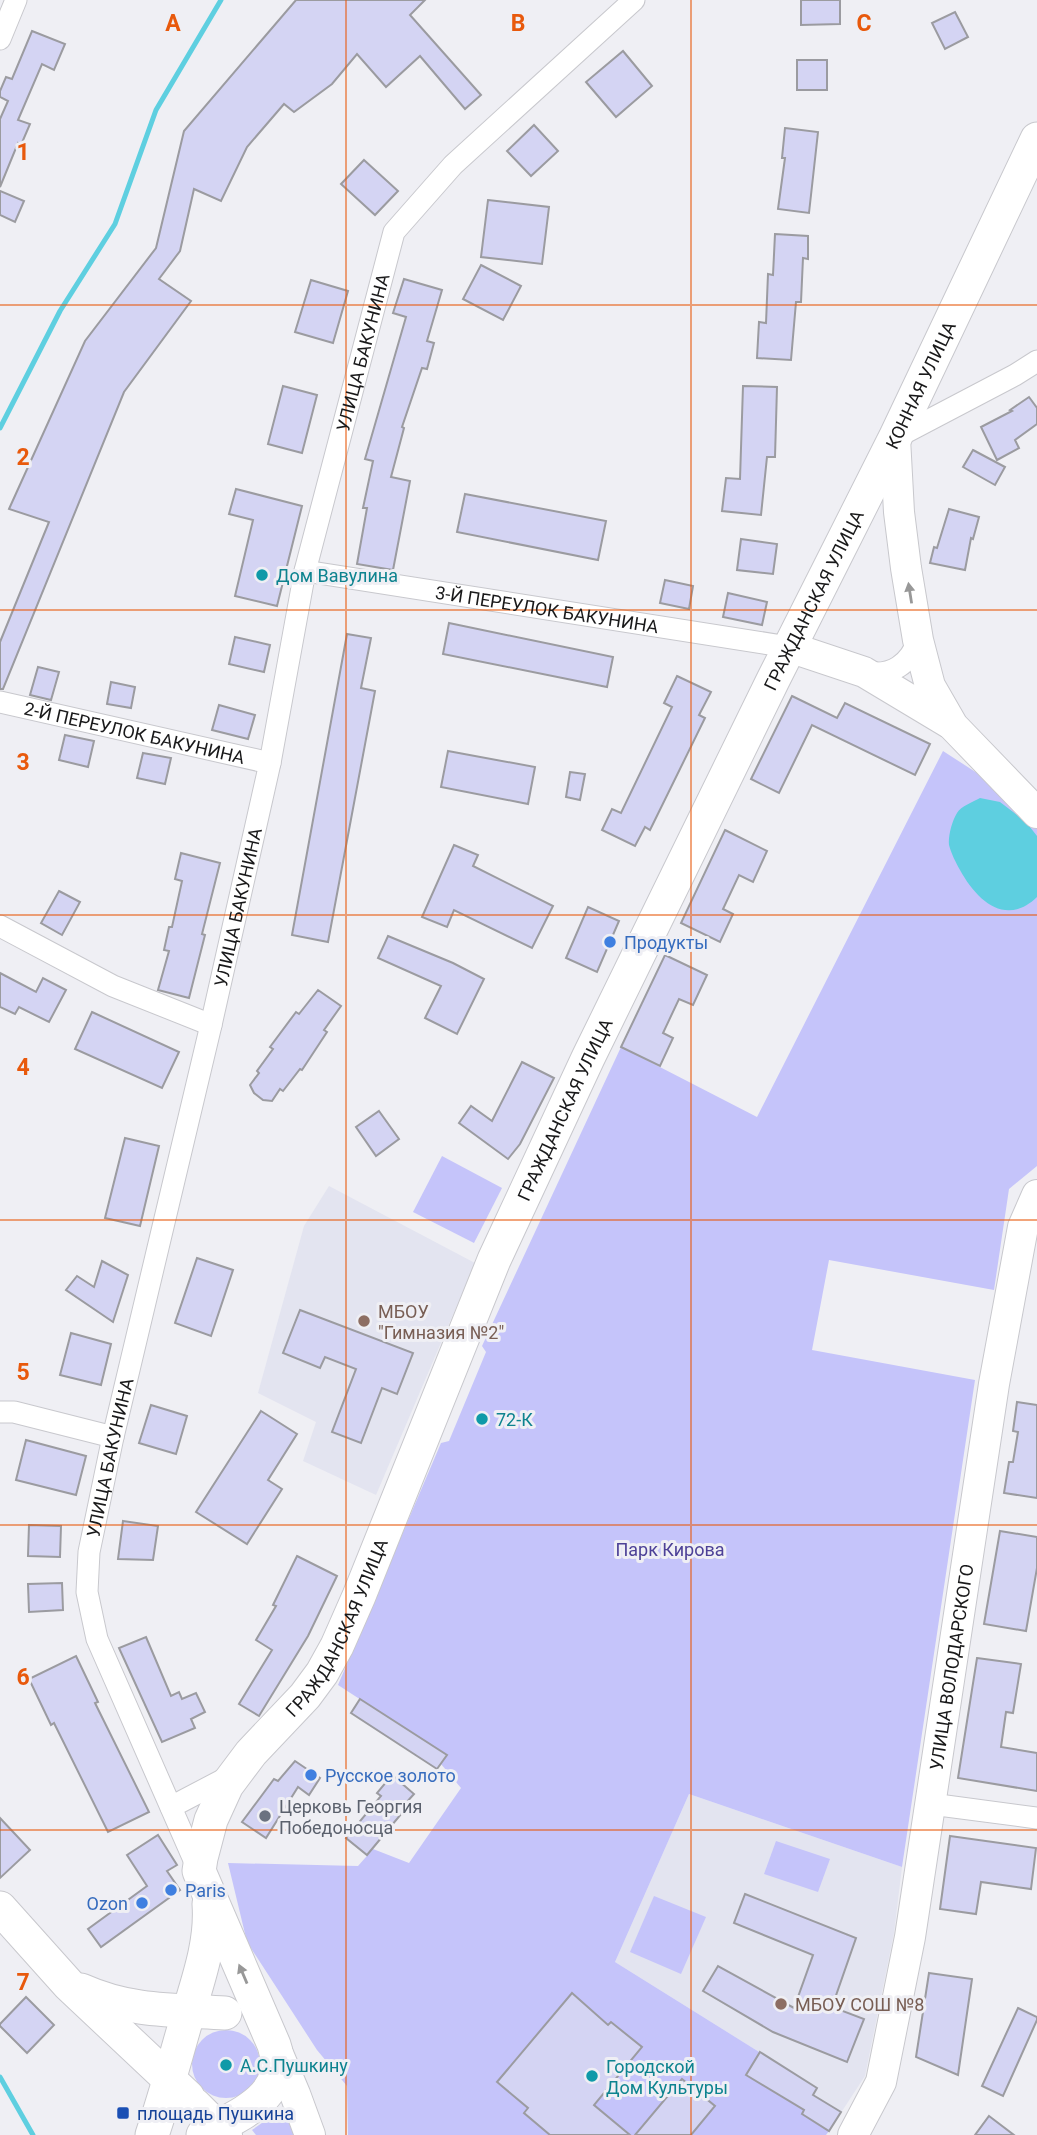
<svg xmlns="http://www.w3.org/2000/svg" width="1037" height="2135" viewBox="0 0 1037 2135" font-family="Roboto,sans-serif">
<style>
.built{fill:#e3e4f0}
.green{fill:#c5c4fa}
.water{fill:#5ecfe0}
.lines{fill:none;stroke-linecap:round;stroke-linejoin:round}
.stream{stroke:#5ecfe0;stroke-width:5}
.building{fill:#d4d4f3;stroke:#9b9ba0;stroke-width:2}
.street-casing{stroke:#c8c8cd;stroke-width:23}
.secondary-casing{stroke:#c8c8cd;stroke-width:32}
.primary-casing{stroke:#c8c8cd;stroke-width:35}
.street{stroke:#fff;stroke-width:21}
.secondary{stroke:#fff;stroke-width:30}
.primary{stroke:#fff;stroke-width:33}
.oneway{fill:#989898}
.grid{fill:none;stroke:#e8590c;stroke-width:2;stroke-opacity:0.55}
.culture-dot{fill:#0f9aa8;stroke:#efeff4;stroke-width:2.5}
.shop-dot{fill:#3f7fe0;stroke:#efeff4;stroke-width:2.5}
.education-dot{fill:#8d6e63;stroke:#efeff4;stroke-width:2.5}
.worship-dot{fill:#6b7280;stroke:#efeff4;stroke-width:2.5}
.transit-dot{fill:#1a4fb4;stroke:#efeff4;stroke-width:2.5}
.labels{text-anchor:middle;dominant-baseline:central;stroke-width:6;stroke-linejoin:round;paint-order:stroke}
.street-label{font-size:18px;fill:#19191a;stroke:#efeff4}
.culture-label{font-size:18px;fill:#0d838f;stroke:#efeff4;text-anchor:start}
.shop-label{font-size:18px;fill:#366cbe;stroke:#efeff4;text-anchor:start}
.education-label{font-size:18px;fill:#785e54;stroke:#efeff4;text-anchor:start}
.park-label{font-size:18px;fill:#4d4197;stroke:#efeff4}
.worship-label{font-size:18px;fill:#5b616d;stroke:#efeff4;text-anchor:start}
.transit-label{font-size:18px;fill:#164399;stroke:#efeff4;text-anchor:start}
.grid-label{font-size:23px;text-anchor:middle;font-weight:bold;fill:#e8590c;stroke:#efeff4;stroke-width:6;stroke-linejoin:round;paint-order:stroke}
</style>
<rect width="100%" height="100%" fill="#efeff4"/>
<g class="built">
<polygon points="329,1186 475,1263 376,1495 303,1461 316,1422 258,1393 304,1226"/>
<polygon points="689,1794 902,1867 894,1933 865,2076 829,2131 802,2114 817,2088 615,1962"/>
</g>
<g class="green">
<polygon points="943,751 1008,793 1037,824 1037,1166 1009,1189 994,1290 829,1260 812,1350 975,1380 902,1867 689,1794 615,1962 817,2088 802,2114 829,2131 826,2135 348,2135 347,2086 317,2050 247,1942 228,1863 358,1866 373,1849 409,1863 461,1788 441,1764 446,1755 338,1685 441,1443 449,1441 486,1352 482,1346 621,1047 757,1117"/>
<polygon points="442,1156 502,1188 474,1243 413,1212"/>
<polygon points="776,1841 830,1859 818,1892 764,1874"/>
<polygon points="654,1896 706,1917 681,1974 630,1952"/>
<circle cx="226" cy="2064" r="34"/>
<polygon points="289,2104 300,2135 256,2135 252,2130"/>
</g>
<path class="water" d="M980,798L1000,802L1026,822L1037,836V897C1006,927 977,901 960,870C956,863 951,853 949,845C948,836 952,821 957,813C961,806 973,802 980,798Z"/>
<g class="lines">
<g class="stream">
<polyline points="0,428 60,311 115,224 156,110 221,0"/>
<polyline points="0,2077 33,2135"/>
</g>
</g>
<g class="building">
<polygon points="296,0 425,0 410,15 481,95 465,109 420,56 386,87 357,54 332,84 294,112 284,104 247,147 221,201 194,189 180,251 159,279 191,301 124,392 3,689 0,689 0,642 49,522 9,509 85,341 156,248 184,131"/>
<polygon points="801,0 840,0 840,24 801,25"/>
<polygon points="955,12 968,37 945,49 932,23"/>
<polygon points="32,31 65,44 54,70 42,64 18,120 30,124 21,145 18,143 0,187 0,119 8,101 0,97 0,91 6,77 12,79"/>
<polygon points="623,51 652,86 616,117 586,82"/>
<rect x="797" y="60" width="30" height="30"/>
<polygon points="534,125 558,151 531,176 507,151"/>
<polygon points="785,128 818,132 809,213 778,209 785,158 782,158"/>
<polygon points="364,160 398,191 375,215 341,184"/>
<polygon points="0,191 24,201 15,222 0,215"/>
<polygon points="488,200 549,207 542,264 481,257"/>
<polygon points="775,234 808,236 808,259 803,258 801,302 796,302 791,360 757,358 759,322 766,323 768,274 773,275"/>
<polygon points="481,265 521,286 503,320 463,299"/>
<polygon points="404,279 442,290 427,341 434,343 427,369 422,368 402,427 404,428 391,477 410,481 393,570 357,564 367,508 363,508 373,461 365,459 406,317 393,313"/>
<polygon points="311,280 348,291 333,343 295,332"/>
<polygon points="283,386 317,395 302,453 268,444"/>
<polygon points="743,386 777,387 775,457 767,457 761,515 722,511 726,478 740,479"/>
<polygon points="1029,397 1037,408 1037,424 1015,440 1019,448 997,460 981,427 1012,411 1010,410"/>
<polygon points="973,450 1005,467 995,485 963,467"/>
<polygon points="236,489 302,506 277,606 235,596 253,520 229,514"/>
<polygon points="465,494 606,521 598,560 457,532"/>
<polygon points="949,509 979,517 973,539 971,538 965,570 930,563 934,547 937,548"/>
<polygon points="741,539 777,544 773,574 737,570"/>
<polygon points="665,580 693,586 689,609 660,603"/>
<polygon points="728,593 767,602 762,625 723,617"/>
<polygon points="449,623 613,657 607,687 443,654"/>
<polygon points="347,634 371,638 361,688 375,691 328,942 292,935"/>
<polygon points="235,637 270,645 264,672 229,664"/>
<polygon points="38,667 59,672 51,700 30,695"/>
<polygon points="677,676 711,692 699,715 705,718 650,830 645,827 635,846 602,830 612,809 621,813 672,707 664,703"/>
<polygon points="111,682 135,687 131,708 107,704"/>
<polygon points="792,696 837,718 845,703 930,744 915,775 812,725 779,793 751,779"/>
<polygon points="219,705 255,715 248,739 212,730"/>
<polygon points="65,735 94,741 88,767 59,760"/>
<polygon points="448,751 535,767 528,804 441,787"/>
<polygon points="143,753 171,758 165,784 137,778"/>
<polygon points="570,772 585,774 580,800 566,797"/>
<polygon points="725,830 767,851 753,882 739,875 723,909 733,914 720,942 681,923"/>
<polygon points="454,845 478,855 473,866 553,906 532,948 454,910 447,927 422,917"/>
<polygon points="181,853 220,863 202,934 205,935 189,998 158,990 169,951 164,950 169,927 172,927 182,881 175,879"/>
<polygon points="59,891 80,902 62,935 41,923"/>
<polygon points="588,907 619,921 597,972 566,958"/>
<polygon points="388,936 453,963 484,979 457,1034 425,1018 441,986 378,958"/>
<polygon points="665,955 707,975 693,1005 679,999 663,1033 673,1038 660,1066 621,1047"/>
<polygon points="0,973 36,992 43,978 66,990 49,1022 19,1007 15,1014 0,1007"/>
<polygon points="318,990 341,1006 324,1030 327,1032 302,1070 300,1069 283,1091 280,1089 272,1101 263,1100 254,1093 250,1085 259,1073 257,1071 273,1049 270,1047 296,1012 299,1014"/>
<polygon points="92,1012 179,1052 162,1088 75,1049"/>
<polygon points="522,1062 554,1078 520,1144 508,1159 459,1123 471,1106 492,1121"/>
<polygon points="379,1111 399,1139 376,1156 356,1127"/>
<polygon points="125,1138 159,1146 140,1226 105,1218"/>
<polygon points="197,1258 233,1270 211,1336 175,1323"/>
<polygon points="102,1261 128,1275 113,1322 66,1290 77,1276 94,1287"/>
<polygon points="300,1310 413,1353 397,1394 382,1388 361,1443 332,1432 356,1369 325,1357 320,1368 283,1353"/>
<polygon points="71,1333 111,1344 101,1385 60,1375"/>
<polygon points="1017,1402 1037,1405 1037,1498 1004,1493 1009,1462 1013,1462 1018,1432 1013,1431"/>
<polygon points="151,1405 187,1416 176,1454 139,1443"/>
<polygon points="261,1411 297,1434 268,1480 282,1489 247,1544 196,1512"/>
<polygon points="26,1440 86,1456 76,1495 16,1480"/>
<polygon points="123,1521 158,1526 153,1560 118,1559"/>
<polygon points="29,1525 61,1526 60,1557 28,1556"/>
<polygon points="1000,1531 1037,1537 1037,1568 1026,1631 984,1624"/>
<polygon points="297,1556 337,1576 308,1636 259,1716 239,1704 272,1650 256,1640 276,1606 273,1605"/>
<polygon points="62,1583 63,1610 29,1612 28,1584"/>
<polygon points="146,1637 171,1696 179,1692 182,1699 196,1693 205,1712 191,1719 195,1728 162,1742 119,1648"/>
<polygon points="76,1656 98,1702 95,1703 149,1812 108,1832 54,1723 51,1725 29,1679"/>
<polygon points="977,1658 1021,1664 1013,1713 1006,1712 1001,1747 1037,1753 1037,1791 958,1778"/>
<polygon points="360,1699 447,1755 437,1769 351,1713"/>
<polygon points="295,1761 320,1778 309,1795 298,1787 266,1838 242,1822 274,1779 278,1781"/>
<polygon points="392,1775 414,1794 404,1805 407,1807 367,1855 346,1838 381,1796 377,1793"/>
<polygon points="0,1818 30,1850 0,1878"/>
<polygon points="158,1835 177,1865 167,1871 180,1890 101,1947 88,1929 147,1886 127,1855"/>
<polygon points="950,1836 1036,1848 1031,1889 981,1882 976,1914 940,1909"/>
<polygon points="745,1894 856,1938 832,2007 864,2019 847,2062 773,2032 703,1991 718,1966 794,2008 813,1955 734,1923"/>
<polygon points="929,1973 972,1979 958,2075 916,2057"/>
<polygon points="572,1993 608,2025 611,2022 642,2047 594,2105 630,2135 550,2135 524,2113 528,2108 497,2082"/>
<polygon points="26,1997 54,2025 27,2053 0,2026 0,2024"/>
<polygon points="1018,2008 1037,2017 1037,2020 1003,2096 982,2086"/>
<polygon points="760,2052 817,2088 813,2095 841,2112 829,2131 802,2114 804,2110 746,2075"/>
<polygon points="682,2079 715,2106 691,2135 635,2135"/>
<polygon points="989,2116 1014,2135 975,2135"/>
</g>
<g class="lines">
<g class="street-casing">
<g id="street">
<polyline points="0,39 16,0"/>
<polyline points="895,438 1015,375 1037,361"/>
<path id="s1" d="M305,571L789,647"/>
<path d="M866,672C891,677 910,664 918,640"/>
<path id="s2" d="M0,702L270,763"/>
<polyline points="0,926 113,986 211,1025"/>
<polyline points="0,1412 14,1412 113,1437"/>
<polyline points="931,1804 1037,1818"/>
<polyline points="171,1807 232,1775"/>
<path id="s3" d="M198,1869L97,1639L87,1592L89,1552L113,1437L211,1025L270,763L305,571L394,232L453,165L634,0"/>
</g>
</g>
<g class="secondary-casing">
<g id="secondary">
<polyline points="895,438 899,512 906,568 918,640 930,686 953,726 1037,813"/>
<polyline points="789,647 864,672 949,723"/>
<polyline points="276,2049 295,2094 310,2135"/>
<polyline points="196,2104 227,2135"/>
<path id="s4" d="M853,2135L881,2082L910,1937L994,1384L1023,1227L1037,1195"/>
</g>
</g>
<g class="primary-casing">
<g id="primary">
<polyline points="0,1908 69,1985 188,2097"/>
<path d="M81,1990C130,2012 173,2010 225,2013"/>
<path d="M152,2135C165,2097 175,2059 186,2021C197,1983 212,1944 209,1904"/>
<path id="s5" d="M203,2135C239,2114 291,2097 274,2045L199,1871L201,1858L211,1820L227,1785L251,1753L305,1696L322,1673L337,1646L359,1596L494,1260L588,1058L773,680L895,438L1037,139"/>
</g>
</g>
<use href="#street" class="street"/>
<use href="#secondary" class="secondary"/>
<use href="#primary" class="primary"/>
</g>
<defs><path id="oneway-solid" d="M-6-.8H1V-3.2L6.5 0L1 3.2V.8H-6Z" transform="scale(1.75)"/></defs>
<g class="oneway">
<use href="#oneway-solid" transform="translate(910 593) rotate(-99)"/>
<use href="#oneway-solid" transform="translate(243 1974) rotate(-113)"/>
</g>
<path class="grid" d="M346,0V2135M691,0V2135M0,305H1037M0,610H1037M0,915H1037M0,1220H1037M0,1525H1037M0,1830H1037"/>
<g class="culture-dot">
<circle cx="262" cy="575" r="7"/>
<circle cx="482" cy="1419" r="7"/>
<circle cx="226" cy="2065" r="7"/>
<circle cx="592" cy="2076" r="7"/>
</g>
<g class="shop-dot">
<circle cx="610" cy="942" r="7"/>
<circle cx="311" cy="1775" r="7"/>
<circle cx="171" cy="1890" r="7"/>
<circle cx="142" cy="1903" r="7"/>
</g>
<g class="education-dot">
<circle cx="364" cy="1321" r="7"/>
<circle cx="781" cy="2004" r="7"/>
</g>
<circle class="worship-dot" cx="265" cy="1816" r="7"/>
<rect class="transit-dot" x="116" y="2106" width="14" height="14" rx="3.5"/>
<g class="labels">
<g class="street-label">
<text stroke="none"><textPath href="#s3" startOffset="1570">УЛИЦА БАКУНИНА</textPath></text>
<text stroke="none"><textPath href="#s5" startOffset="1976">КОННАЯ УЛИЦА</textPath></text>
<text stroke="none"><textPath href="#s5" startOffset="1736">ГРАЖДАНСКАЯ УЛИЦА</textPath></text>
<text stroke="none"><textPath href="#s1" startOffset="245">3-Й ПЕРЕУЛОК БАКУНИНА</textPath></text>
<text stroke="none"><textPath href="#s2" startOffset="138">2-Й ПЕРЕУЛОК БАКУНИНА</textPath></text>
<text stroke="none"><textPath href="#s3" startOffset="1001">УЛИЦА БАКУНИНА</textPath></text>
<text stroke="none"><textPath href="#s5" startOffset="1169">ГРАЖДАНСКАЯ УЛИЦА</textPath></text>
<text stroke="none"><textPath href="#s3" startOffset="436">УЛИЦА БАКУНИНА</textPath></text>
<text stroke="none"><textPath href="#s5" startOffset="602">ГРАЖДАНСКАЯ УЛИЦА</textPath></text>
<text stroke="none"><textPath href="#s4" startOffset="481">УЛИЦА ВОЛОДАРСКОГО</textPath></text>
</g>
<g class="culture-label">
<text x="276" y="575">Дом Вавулина</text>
<text x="496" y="1419">72-К</text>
<text x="240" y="2065">А.С.Пушкину</text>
<text x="606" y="2066">Городской<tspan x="606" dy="21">Дом Культуры</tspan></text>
</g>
<g class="shop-label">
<text x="624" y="942">Продукты</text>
<text x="325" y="1775">Русское золото</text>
<text x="185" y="1890">Paris</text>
<text x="128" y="1903" text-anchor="end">Ozon</text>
</g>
<g class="education-label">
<text x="378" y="1311">МБОУ<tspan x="378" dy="21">"Гимназия №2"</tspan></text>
<text x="795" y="2004">МБОУ СОШ №8</text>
</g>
<g class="park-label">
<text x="670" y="1549">Парк Кирова</text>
</g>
<g class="worship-label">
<text x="279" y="1806">Церковь Георгия<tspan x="279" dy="21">Победоносца</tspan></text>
</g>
<g class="transit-label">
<text x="137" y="2113">площадь Пушкина</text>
</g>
</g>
<g class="grid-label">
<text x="173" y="31">A</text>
<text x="518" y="31">B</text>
<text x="864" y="31">C</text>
<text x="23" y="160">1</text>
<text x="23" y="465">2</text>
<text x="23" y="770">3</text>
<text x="23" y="1075">4</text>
<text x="23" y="1380">5</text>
<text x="23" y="1685">6</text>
<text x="23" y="1990">7</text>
</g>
</svg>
